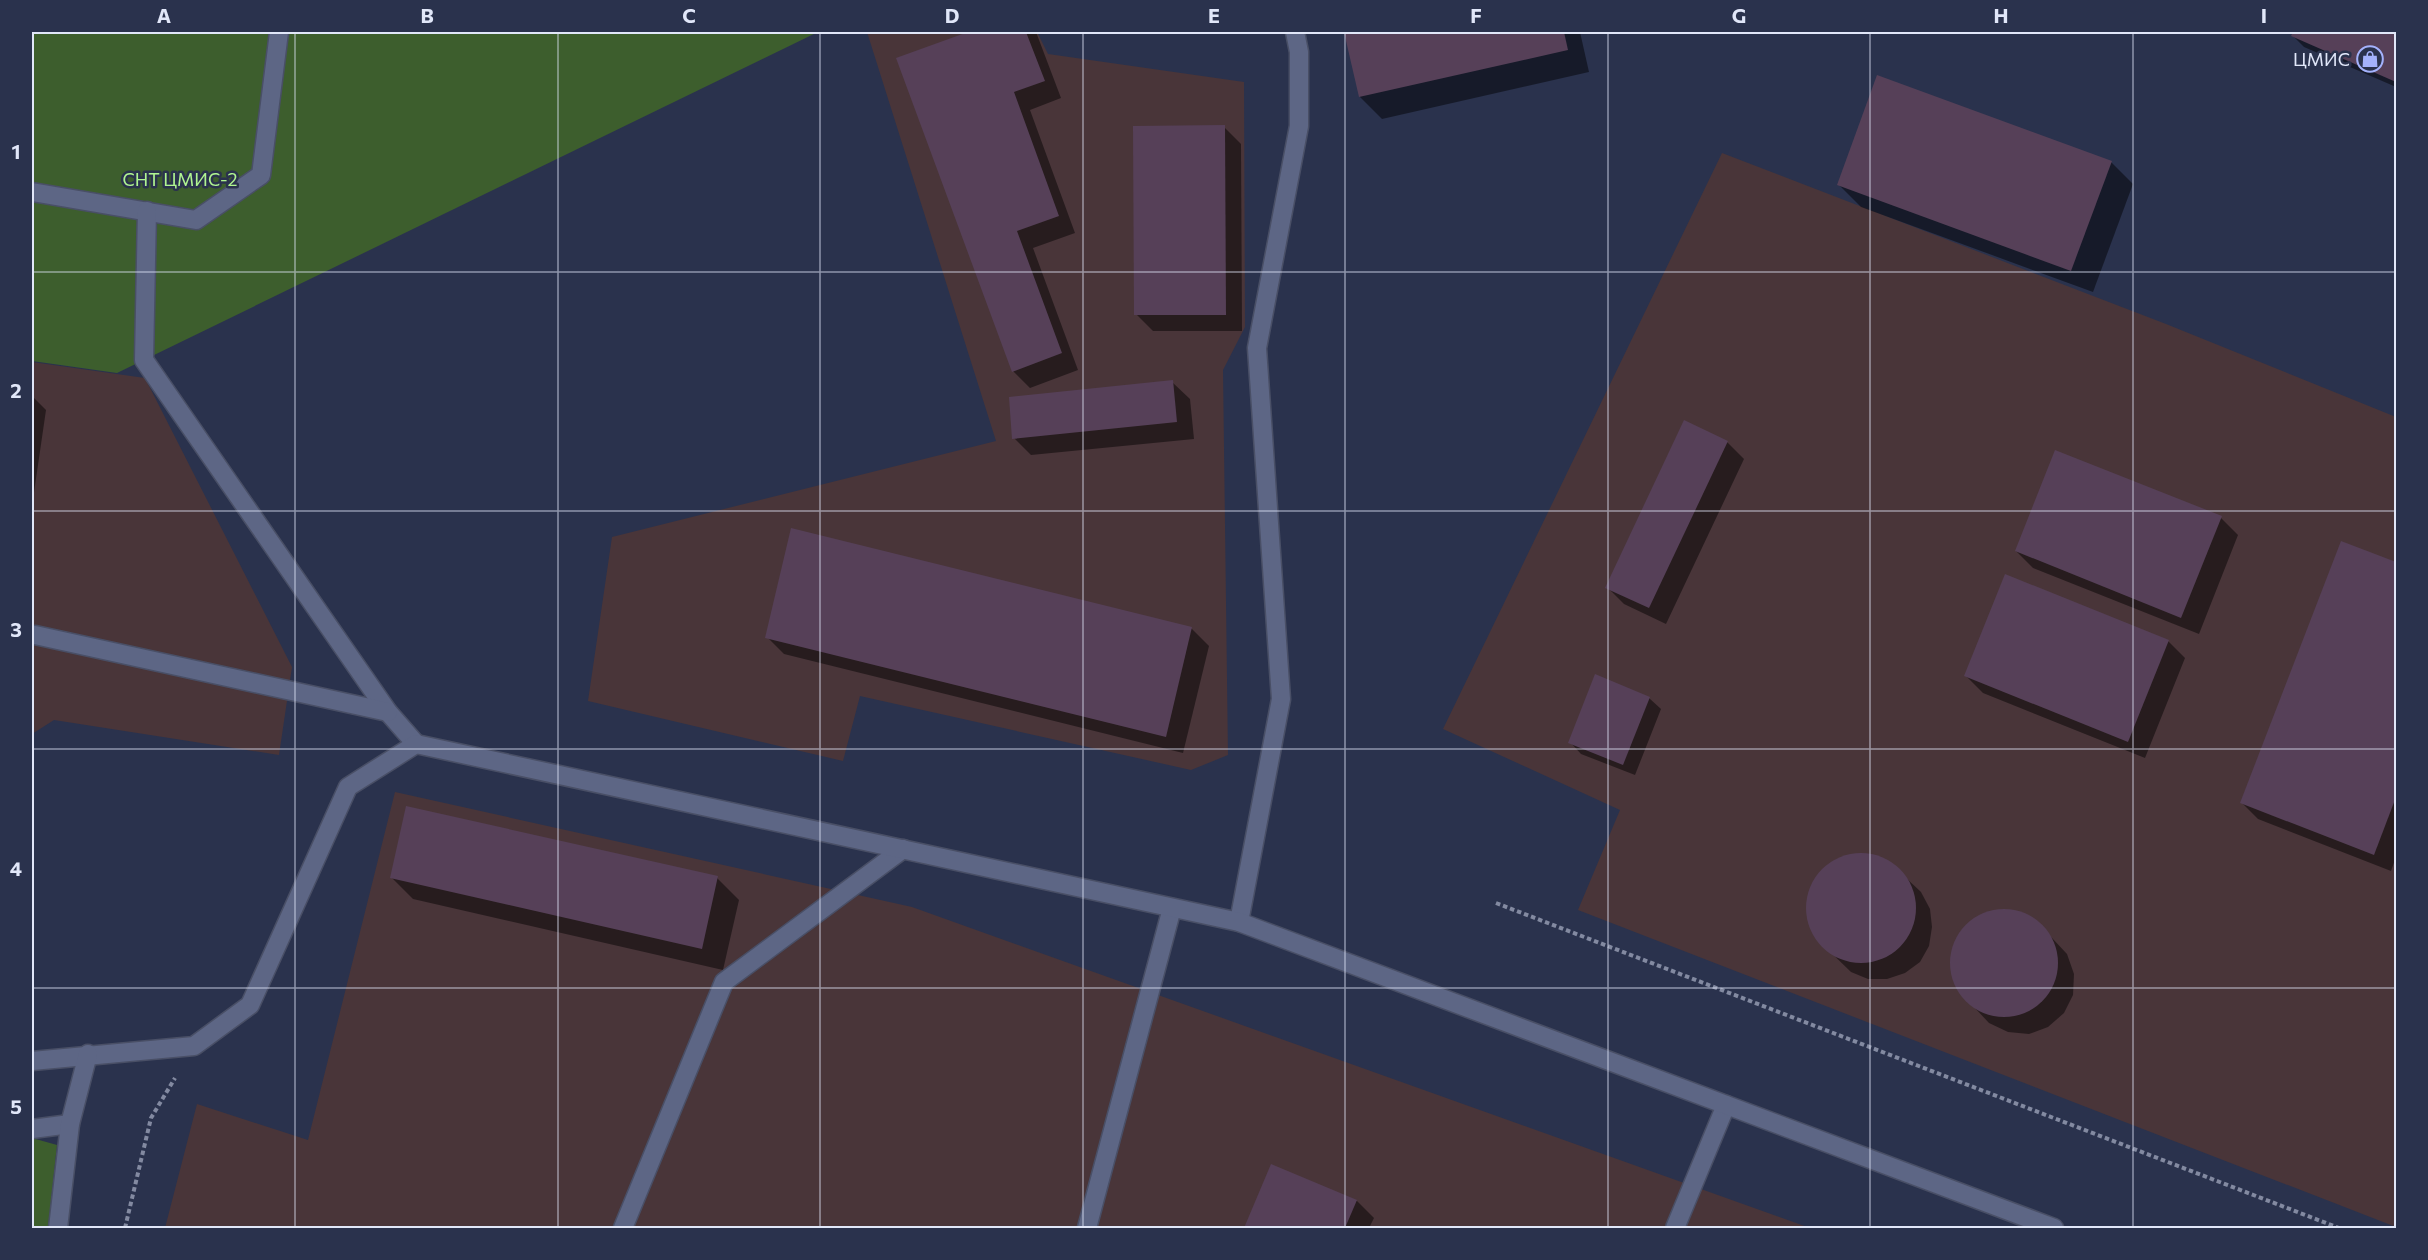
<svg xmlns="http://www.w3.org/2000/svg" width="2428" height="1260" viewBox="0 0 2428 1260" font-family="Commissioner,sans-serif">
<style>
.industrial{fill:#493539}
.green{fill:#3d5e2d}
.shadow{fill:#0007}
.building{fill:#564058}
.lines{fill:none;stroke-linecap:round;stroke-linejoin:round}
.lane-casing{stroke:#494f66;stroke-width:21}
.street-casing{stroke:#494f66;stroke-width:21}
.path{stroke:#838aa1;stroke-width:4;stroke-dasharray:4.5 3;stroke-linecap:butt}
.lane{stroke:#5d6685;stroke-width:18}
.street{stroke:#5d6685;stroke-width:18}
.grid{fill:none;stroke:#e1e7f9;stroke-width:1.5;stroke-opacity:0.55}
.labels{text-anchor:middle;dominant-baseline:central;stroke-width:5;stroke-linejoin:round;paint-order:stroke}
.poi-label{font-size:18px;fill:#e1e7f9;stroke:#2a324d;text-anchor:end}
.park-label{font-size:18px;fill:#b0f590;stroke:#2a324d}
.neatline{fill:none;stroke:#e1e7f9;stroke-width:2}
.grid-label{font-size:20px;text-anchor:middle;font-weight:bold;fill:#e1e7f9}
</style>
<rect width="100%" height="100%" fill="#2a324d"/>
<g class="industrial">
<polygon points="867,32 1037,32 1048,54 1244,82 1245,327 1223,370 1228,755 1191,770 860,696 843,761 588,701 612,537 996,441"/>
<polygon points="1722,153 2166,324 2396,417 2396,1227 1578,910 1620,810 1443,729"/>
<polygon points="32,362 145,378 292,667 279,755 54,720 32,734"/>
<polygon points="395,792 912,907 1810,1228 165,1228 197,1104 308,1140"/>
</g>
<g class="green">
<polygon points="32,32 818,32 117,373 32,361"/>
<polygon points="32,1138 57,1145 48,1228 32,1228"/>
</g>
<g class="shadow">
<polygon points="972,32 1036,32 1061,98 1030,110 1075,233 1033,248 1078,370 1030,388 1013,371 898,59"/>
<polygon points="1346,32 1580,32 1589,72 1382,119 1360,97"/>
<polygon points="2295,32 2396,32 2396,87 2304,47 2293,36"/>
<polygon points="1224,127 1241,144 1242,331 1153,331 1136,314"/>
<polygon points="2111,162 2133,184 2093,292 1861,207 1839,185"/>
<polygon points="1172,382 1190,399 1194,439 1031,455 1014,438"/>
<polygon points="32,396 46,410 32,506"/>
<polygon points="1727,442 1744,459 1666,624 1624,604 1607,587"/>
<polygon points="2221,518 2238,535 2199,634 2033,568 2016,551"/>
<polygon points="793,530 1192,629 1209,646 1183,753 784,654 767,637"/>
<polygon points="2342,543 2396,564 2396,857 2391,871 2258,819 2241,802"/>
<polygon points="2168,641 2185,658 2145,758 1983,693 1966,676"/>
<polygon points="1649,698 1661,709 1635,775 1581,754 1570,742"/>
<polygon points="1853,855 1872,855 1889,862 1921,892 1930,909 1932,927 1929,946 1920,962 1905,973 1887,979 1868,979 1851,972 1819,941 1810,925 1807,907 1811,888 1821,872 1835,860"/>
<polygon points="391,877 717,878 739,900 723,970 413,899"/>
<polygon points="1996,911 2017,912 2036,921 2067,954 2074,974 2073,995 2064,1013 2048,1027 2029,1034 2008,1032 1989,1023 1958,990 1951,970 1952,950 1961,931 1977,917"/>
<polygon points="1271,1166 1357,1201 1374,1218 1369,1228 1245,1228"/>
</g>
<g class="building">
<polygon points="968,32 1026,32 1045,81 1014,92 1059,216 1017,231 1062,353 1012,372 896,58"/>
<polygon points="1344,32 1564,32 1568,50 1359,97"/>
<polygon points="2293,32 2396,32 2396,82 2291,36"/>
<polygon points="1877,75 2112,161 2071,271 1837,185"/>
<polygon points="1225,125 1226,315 1134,315 1133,126"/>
<polygon points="1173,380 1177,422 1012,439 1009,397"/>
<polygon points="1684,420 1728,441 1649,608 1605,588"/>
<polygon points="2055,450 2222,516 2181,618 2015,551"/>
<polygon points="791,528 1192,627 1166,737 765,638"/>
<polygon points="2341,541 2396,562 2396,797 2374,855 2240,803"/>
<polygon points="2005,574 2169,640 2128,742 1964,676"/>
<polygon points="1595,674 1650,697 1623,765 1568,743"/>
<polygon points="406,806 718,876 702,949 390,878"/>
<circle cx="1861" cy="908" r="55"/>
<circle cx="2004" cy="963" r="54"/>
<polygon points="1271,1164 1357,1200 1345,1228 1244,1228"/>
</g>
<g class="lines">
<g class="lane-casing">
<g id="lane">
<polyline points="32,192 196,220 261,175 279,32"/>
<polyline points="147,211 144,360 388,712 416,744"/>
<polyline points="35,635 388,712"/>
<polyline points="1239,922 1281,699 1257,348 1299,126 1299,52 1295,32"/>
<polyline points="623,1228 724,982 903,849"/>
<polyline points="1087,1228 1172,908"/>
<polyline points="1675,1228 1726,1105"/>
</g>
</g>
<g class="street-casing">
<g id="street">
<polyline points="32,1061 194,1046 250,1005 348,787 416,744 1239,922 2054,1228"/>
<polyline points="32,1129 70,1124"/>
<polyline points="58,1228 70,1124 88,1054"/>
</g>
</g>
<g class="path">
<polyline points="1496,903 2339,1228"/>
<polyline points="125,1228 151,1118 175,1078"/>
</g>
<use href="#lane" class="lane"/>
<use href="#street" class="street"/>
</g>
<path class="grid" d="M295,32V1228M558,32V1228M820,32V1228M1083,32V1228M1345,32V1228M1608,32V1228M1870,32V1228M2133,32V1228M32,272H2396M32,511H2396M32,749H2396M32,988H2396"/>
<defs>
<g id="shop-ring" transform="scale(1.35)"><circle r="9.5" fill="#2a324d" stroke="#a4b2fc" stroke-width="1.5"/><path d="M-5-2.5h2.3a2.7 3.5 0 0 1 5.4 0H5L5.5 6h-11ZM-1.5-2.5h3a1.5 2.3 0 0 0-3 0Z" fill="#a4b2fc"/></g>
</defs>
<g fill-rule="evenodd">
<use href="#shop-ring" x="2370" y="59"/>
</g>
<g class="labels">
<g class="poi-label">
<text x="2350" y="59">ЦМИС</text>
</g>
<g class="park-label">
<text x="180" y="179">СНТ ЦМИС-2</text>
</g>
</g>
<rect width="2428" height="1260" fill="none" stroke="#2a324d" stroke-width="66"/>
<rect x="33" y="33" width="2362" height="1194" class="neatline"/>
<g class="grid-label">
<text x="164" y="23">A</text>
<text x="427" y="23">B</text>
<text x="689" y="23">C</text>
<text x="952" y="23">D</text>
<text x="1214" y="23">E</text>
<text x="1476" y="23">F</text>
<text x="1739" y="23">G</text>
<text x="2001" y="23">H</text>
<text x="2264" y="23">I</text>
<text x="16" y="159">1</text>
<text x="16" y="398">2</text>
<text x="16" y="637">3</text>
<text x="16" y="876">4</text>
<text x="16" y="1114">5</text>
</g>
</svg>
